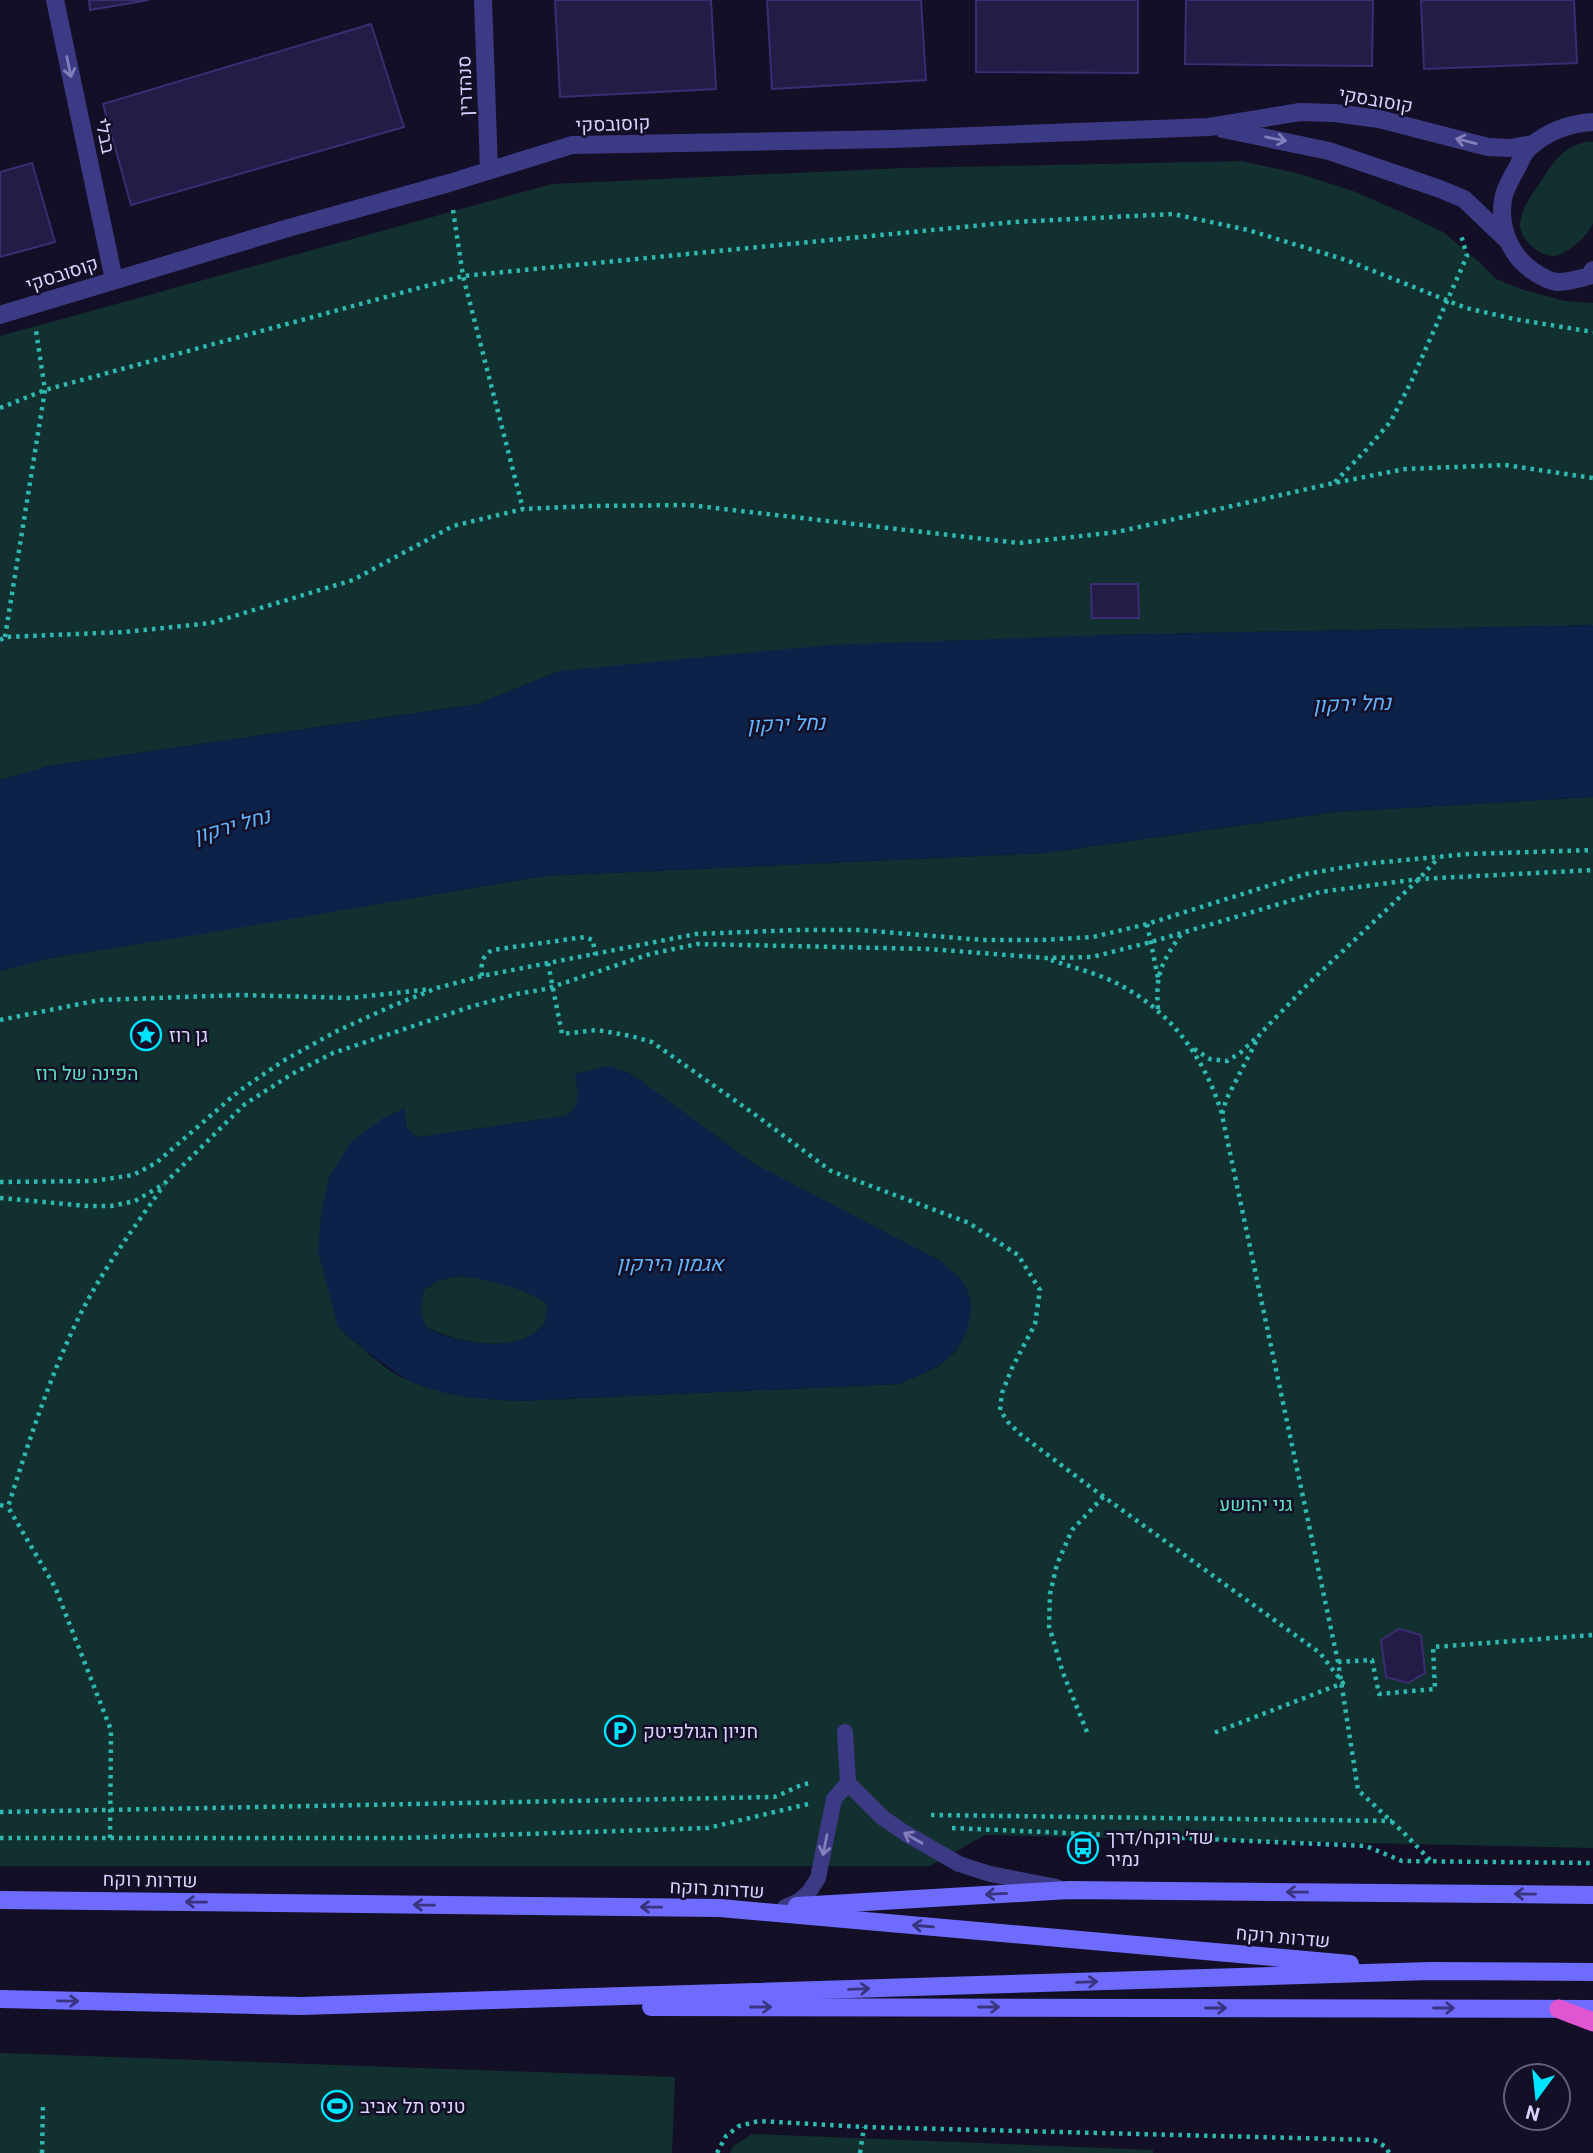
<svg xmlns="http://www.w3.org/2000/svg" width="1593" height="2153" viewBox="0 0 1593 2153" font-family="Roboto,Heebo,sans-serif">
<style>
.green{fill:#12302f;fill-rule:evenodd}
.water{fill:#0c2248;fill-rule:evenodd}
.building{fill:#241b47;stroke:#3b2d73;stroke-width:2}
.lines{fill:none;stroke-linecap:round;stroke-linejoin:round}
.path{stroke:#2fb8b0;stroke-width:4.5;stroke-dasharray:3.5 5;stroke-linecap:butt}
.service{stroke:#3d3a85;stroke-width:16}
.minor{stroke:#3d3a85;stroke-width:18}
.tertiary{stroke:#3d3a85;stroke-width:18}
.secondary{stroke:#6f6bff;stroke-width:18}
.trunk{stroke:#e055d1;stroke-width:19}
.oneway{stroke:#837fbc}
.oneway2{stroke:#38347d}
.labels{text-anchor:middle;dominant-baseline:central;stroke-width:5;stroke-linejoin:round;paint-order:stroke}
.street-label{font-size:19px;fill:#d9d4ff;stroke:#130f26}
.poi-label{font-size:19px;fill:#d9d4ff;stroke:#130f26;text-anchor:start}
.park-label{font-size:19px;fill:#5fe0c0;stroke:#130f26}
.water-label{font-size:21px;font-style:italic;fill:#62b6ff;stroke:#130f26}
</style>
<rect width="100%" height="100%" fill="#130f26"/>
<g class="green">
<path d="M1586,142H1593C1593,162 1593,182 1593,201C1593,207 1593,217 1593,223C1589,235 1566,256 1553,256C1539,256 1521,240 1520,226C1520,208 1534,192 1543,178C1557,158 1562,148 1586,142Z"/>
<polygon points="1242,161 1300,174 1353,191 1406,214 1443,232 1478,261 1496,279 1524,290 1564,301 1593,303 1593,625 1106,635 559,671 478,704 49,766 0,780 0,336 552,184 903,168"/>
<path d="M1593,797V1848L985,1835L930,1866H0V971L50,958L544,876L1045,853L1335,812ZM627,1072L753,1163L957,1350L937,1367L899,1384L519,1401C480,1399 443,1396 407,1380C384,1370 357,1343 338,1327L382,1119L404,1109C406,1121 404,1133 419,1137L565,1116L572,1112L578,1103Z"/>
<path d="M461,1276C491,1281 522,1286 548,1304C547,1311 547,1320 543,1325C519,1356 454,1343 425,1326L421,1311L424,1290L439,1280Z"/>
<polygon points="0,2053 675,2077 672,2153 0,2153"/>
<polygon points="752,2134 779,2135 1153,2150 1153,2153 730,2153 733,2146"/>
</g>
<g class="water">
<polygon points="1593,625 1593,797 1335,812 1045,853 544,876 203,934 50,958 0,971 0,780 49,766 478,704 559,671 829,645 1106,635"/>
<path d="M608,1066L627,1072L640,1080L753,1163L941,1261C948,1268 959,1276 964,1284C971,1295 972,1304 970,1316C964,1358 934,1369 899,1384L519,1401L470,1398L437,1391L405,1379L366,1351L338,1327L318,1251L321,1215L329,1177L351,1142L382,1119L405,1108C405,1121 404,1133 419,1137L565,1116C583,1107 577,1091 575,1074ZM461,1276C491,1281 522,1286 547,1304C547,1311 547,1320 543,1325C519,1356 454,1343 425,1327L421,1311L424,1290L439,1280Z"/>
</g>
<g class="building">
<polygon points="89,0 149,0 90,10"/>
<polygon points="555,0 711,0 716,89 560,97"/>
<polygon points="767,0 921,0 926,80 772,89"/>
<polygon points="976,0 1138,0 1138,73 976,72"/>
<polygon points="1186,0 1373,0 1372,66 1185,64"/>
<polygon points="1421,0 1574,0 1577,63 1424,69"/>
<polygon points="371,24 404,127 131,205 103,104"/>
<polygon points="32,163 55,242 0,257 0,172"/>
<polygon points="1091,584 1138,584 1139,618 1092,618"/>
<polygon points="1399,1629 1421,1635 1425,1673 1408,1683 1386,1677 1381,1640"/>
</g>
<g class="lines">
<g class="path">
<polyline points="453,210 463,276 523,509"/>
<polyline points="0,408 45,390 463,276 1014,222 1173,214 1248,230 1346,260 1466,308 1514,319 1593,332"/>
<polyline points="1335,482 1366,450 1391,421 1411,382 1467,256 1461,235"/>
<polyline points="5,637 45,390 36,331"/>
<polyline points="0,640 5,637 125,632 211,623 353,580 453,526 523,509 589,506 689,505 1019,543 1117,532 1334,483 1405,469 1505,465 1593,478"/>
<polyline points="1147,924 1158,978"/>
<path d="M1051,960C1071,967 1093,972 1112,981C1169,1008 1204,1056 1222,1114"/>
<polyline points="548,963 562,1034 597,1030 631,1036 652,1042 757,1116 831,1171 969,1223 1018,1255 1040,1290 1035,1324 1012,1368 1002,1393 1000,1410 1008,1422 1020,1434 1093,1489 1320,1653 1343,1683 1211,1734"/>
<path d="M482,976C481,964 481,957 492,950L585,937L593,940L595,955"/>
<path d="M1158,1009C1155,973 1162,962 1182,933"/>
<polyline points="0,1020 100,1000 240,995 350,998 431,989"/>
<polyline points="1194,1049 1210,1059 1227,1061 1240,1053 1257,1037"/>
<polyline points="0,1182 93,1181 133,1175 156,1163 239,1091 283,1061 335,1032 392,1006 437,988 482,976 696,934 797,930 860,930 983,940 1041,940 1093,937 1147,924 1306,874 1363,864 1468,854 1593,850"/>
<polyline points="0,1198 88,1206 111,1206 135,1201 164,1184 245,1104 292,1074 333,1053 473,1006 517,994 546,989 650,954 697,944 929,949 1046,958 1092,957 1151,942 1320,892 1419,879 1593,870"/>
<polyline points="0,1505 8,1507"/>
<polyline points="1338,1662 1372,1660 1379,1694 1435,1689 1433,1647 1593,1635"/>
<polyline points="1087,1732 1063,1673 1049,1626 1050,1594 1057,1564 1072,1530 1104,1496"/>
<path d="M0,1812L774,1797C787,1793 800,1783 813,1783"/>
<polyline points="931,1815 1392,1821"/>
<polyline points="952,1828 1366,1846 1402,1861 1593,1863"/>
<polyline points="0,1838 402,1838 708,1828 808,1804"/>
<path d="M110,1838L111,1730L55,1587L8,1507C28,1444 48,1381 77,1321C100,1273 133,1229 164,1185"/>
<polyline points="1430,1860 1405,1834 1358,1790 1338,1662 1222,1115 1226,1100 1260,1034 1309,983 1419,879 1439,857"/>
<polyline points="42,2153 43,2102"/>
<polyline points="717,2153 726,2136 739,2126 759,2121 864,2127 1374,2140 1386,2147 1389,2153"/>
<polyline points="860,2153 864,2127"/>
</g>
<g class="service">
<polyline points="845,1732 848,1783 883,1818 905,1833 959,1864 990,1874 1057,1887"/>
<polyline points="785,1907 799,1901 809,1892 818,1878 834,1799 848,1783"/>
</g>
<g class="minor">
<polyline points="55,0 114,280"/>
<polyline points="1223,129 1329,151 1440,189 1464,199 1507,240"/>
<polyline points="0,315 285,229 449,183 572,145 893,139 1209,127 1300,112 1335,113 1379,119 1488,147 1510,148 1533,144"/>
</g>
<g class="tertiary">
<polyline points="483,0 489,170"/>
<path d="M1593,122C1570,123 1546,132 1529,148C1524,152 1521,160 1518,166C1513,175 1507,185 1504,195C1497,223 1509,255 1533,271C1540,276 1549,281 1557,282C1568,282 1579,279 1589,276L1593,270"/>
</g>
<g class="secondary">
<polyline points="0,1900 720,1908 1350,1964"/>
<polyline points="797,1906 1069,1890 1593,1895"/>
<polyline points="0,1999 301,2006 1430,1971 1593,1972"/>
<polyline points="651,2007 1593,2009"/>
</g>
<polyline class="trunk" points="1559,2009 1593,2022"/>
</g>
<defs><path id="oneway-shaft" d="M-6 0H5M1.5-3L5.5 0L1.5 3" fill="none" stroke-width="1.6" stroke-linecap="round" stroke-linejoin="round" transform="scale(1.75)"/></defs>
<g class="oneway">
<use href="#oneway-shaft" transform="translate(69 67) rotate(78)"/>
<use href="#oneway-shaft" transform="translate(1276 139) rotate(11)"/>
<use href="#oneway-shaft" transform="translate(1466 141) rotate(-166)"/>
<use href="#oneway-shaft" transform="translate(913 1838) rotate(-150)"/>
<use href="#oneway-shaft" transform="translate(825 1845) rotate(101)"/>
</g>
<g class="oneway2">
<use href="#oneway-shaft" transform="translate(1297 1892) rotate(-179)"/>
<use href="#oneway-shaft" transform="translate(996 1894) rotate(177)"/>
<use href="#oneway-shaft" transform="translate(1525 1894) rotate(-179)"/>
<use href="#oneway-shaft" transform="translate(196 1902) rotate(-179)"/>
<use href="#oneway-shaft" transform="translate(424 1905) rotate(-179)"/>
<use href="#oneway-shaft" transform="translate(651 1907) rotate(-179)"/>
<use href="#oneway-shaft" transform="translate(923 1926) rotate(-175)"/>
<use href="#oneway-shaft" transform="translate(1087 1982) rotate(-2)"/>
<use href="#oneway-shaft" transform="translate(859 1989) rotate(-2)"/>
<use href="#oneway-shaft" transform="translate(68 2001) rotate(1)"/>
<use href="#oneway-shaft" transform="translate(761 2007)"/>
<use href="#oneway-shaft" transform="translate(989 2007)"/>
<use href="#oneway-shaft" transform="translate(1216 2008)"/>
<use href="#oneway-shaft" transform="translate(1444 2008)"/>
</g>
<defs>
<g id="sight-ring" transform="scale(1.575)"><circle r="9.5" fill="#130f26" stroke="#00e5ff" stroke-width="1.5"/><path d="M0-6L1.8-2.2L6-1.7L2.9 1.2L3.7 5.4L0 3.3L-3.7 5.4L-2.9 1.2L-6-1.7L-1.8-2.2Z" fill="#00e5ff"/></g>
<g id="parking-ring" transform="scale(1.575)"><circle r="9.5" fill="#130f26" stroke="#00e5ff" stroke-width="1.5"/><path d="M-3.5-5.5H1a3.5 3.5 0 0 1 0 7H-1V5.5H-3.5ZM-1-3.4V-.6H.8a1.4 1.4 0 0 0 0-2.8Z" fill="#00e5ff"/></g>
<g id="bus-ring" transform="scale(1.575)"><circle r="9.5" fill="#130f26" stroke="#00e5ff" stroke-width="1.5"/><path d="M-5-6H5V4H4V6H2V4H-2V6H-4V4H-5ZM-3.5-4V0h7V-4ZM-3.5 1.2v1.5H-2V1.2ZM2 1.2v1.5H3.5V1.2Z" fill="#00e5ff"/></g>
<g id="stadium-ring" transform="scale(1.575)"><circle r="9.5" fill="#130f26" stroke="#00e5ff" stroke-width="1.5"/><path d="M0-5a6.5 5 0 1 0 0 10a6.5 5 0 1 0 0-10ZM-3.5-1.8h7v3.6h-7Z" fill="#00e5ff"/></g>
</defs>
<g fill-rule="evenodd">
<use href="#sight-ring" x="146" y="1035"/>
<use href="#parking-ring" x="620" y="1731"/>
<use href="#bus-ring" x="1083" y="1848"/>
<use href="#stadium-ring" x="337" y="2106"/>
</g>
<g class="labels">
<g class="street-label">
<text transform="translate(465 86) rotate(-92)">סנהדרין</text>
<text transform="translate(1376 100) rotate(10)">קוסובסקי</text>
<text transform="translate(613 124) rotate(-2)">קוסובסקי</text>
<text transform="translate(105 136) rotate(78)">בבלי</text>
<text transform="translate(62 274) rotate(-18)">קוסובסקי</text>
<text transform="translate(150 1880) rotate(1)">שדרות רוקח</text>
<text transform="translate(717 1889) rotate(3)">שדרות רוקח</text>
<text transform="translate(1283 1937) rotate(5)">שדרות רוקח</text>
</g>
<g class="poi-label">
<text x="169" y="1035">גן רוז</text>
<text x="643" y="1731">חניון הגולפיטק</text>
<text x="1106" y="1837">שד׳ רוקח/דרך<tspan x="1106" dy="22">נמיר</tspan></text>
<text x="360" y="2106">טניס תל אביב</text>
</g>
<g class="park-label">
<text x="87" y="1073">הפינה של רוז</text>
<text x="1256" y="1504">גני יהושע</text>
</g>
<g class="water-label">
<text transform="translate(1352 704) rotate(-2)">נחל ירקון</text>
<text transform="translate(786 724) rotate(-2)">נחל ירקון</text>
<text transform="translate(232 826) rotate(-16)">נחל ירקון</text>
<text x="670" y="1264">אגמון הירקון</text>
</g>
</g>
<g transform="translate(1537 2097) rotate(195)"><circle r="33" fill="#130f26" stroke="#625e7d" stroke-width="2"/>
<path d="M0-5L12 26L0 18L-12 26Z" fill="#00e5ff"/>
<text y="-10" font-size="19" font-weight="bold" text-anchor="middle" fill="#d9d4ff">N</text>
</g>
</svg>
